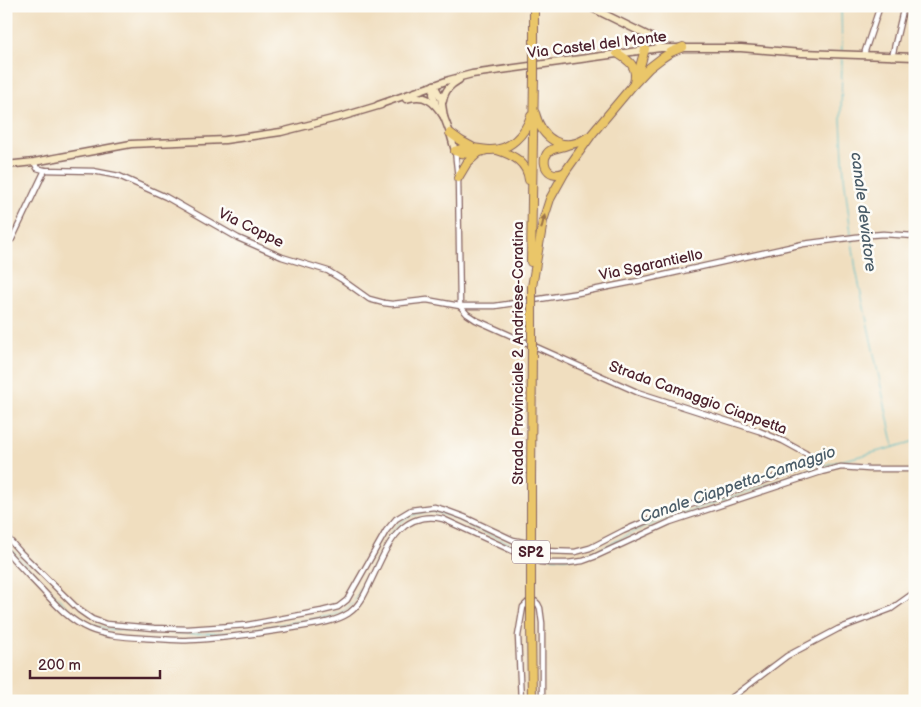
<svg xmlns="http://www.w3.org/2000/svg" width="921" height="707" viewBox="0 0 921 707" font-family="'Balsamiq Sans',sans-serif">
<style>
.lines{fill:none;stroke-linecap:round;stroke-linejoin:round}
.stream{stroke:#4ab8c3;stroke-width:1}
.street-casing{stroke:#84625f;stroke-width:7}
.secondary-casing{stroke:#84625f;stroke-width:9}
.primary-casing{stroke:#84625f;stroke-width:10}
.street{stroke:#fff;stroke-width:4.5}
.secondary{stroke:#f7e8c3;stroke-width:6}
.primary{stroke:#eac669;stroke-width:8}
.primary-bridge-casing{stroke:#84625f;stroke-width:10;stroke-linecap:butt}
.primary-bridge{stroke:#eac669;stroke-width:8}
.oneway{fill:#9a724a}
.labels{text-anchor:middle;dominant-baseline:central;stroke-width:5;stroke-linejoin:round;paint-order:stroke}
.shield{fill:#fdfcf7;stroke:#806168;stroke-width:1}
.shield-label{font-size:14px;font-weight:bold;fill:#4a1f2b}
.street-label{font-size:15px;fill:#4a1f2b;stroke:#fdfcf7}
.water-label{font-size:16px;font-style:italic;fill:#4a5c68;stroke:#fdfcf7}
</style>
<rect width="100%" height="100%" fill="#fdfcf7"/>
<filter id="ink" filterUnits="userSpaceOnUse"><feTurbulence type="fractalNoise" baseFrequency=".02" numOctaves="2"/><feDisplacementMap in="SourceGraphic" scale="10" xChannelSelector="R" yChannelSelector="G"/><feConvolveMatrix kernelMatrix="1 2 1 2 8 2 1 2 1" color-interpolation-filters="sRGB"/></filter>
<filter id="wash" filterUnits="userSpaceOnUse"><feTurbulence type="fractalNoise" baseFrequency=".0096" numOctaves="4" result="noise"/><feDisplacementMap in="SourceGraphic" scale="20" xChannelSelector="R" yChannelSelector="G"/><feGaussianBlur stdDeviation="1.12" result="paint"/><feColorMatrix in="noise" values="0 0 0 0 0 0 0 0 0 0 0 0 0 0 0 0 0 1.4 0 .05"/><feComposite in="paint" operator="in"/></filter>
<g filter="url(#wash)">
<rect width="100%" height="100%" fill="#f0debf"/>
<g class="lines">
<g class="stream">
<polyline points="841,6 842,52"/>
<polyline points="842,56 841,119 844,176 851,234 856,270 894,447"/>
<path d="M822,466C853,457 884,451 915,441"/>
<path d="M6,544L20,559L71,611L91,624L109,629L194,634L237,632L330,616L344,611L354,601L392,532C401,519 419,510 435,512C447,514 460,521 471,527C490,535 508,543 528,550"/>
<polyline points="534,553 543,556 564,558 583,556 599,550 633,532 667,518 744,493 818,467"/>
</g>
</g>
</g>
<g filter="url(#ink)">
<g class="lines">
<g class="street-casing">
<g id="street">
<polyline points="865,55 865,51 880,6"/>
<polyline points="892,57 904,6"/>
<polyline points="455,151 458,178 460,306"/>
<polyline points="34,162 37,168 44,170 93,171 119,176 166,197 238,238 282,257 328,271 341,279 369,299 384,303 392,304 427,300 460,306 495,306 578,293 638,281 803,244 871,235 883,234 915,236"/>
<polyline points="6,243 12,239 45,170"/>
<polyline points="460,306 467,314 476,320 637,392 759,431 783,441 805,453 818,462 821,472 841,467 869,469 915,469"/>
<polyline points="6,536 21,553 79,610 92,619 106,624 154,628 188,629 247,625 322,611 338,607 347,600 386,531 396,519 411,510 434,507 445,510 464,517 513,540 523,542 534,543 537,546 544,551 575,552 590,548 623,531 665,513 797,470 818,462"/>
<path d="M6,551C19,566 32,579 45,593C58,607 71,621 89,629C105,636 126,637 144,638C159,639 175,641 190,640C223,639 255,634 288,629C308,625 332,624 349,613C359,606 364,596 369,585C385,553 397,509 443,519L515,552L540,562L550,563H567L583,561L594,557L670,522L821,472"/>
<polyline points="521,701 518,636 523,607 528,602 535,601 538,604 540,608 542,623 542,701"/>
<polyline points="726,701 734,696 787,656 838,629 891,609 915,592"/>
</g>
</g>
<g class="secondary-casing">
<g id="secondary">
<polyline points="588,6 649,36 656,40 660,48"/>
<polyline points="434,85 441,98 444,117 450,133 455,151"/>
<polyline points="434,85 433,94 436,105"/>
<path d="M406,99C425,93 434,101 444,117"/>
<path d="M443,101C445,90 450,85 459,80"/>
<polyline points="378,105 449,80 472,74 660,48 741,48 802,53 915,57"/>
<polyline points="6,165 34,162 131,144 225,140 281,132 344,116 381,105"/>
</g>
</g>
<g class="primary-casing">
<g id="primary">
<path d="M617,53C630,61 638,67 634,83"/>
<polyline points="635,77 639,70 645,49"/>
<path d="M535,113C542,139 563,154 588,137"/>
<polyline points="450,133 461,141 472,147"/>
<path d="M497,150C513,155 527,162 529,180"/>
<path d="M455,151C470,145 474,149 489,150C510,151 525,134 531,116"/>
<path d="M455,151C466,156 475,154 487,150"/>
<path d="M565,172C546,181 538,158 551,150C555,148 562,147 567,145"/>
<polyline points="458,178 467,163 478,153"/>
<polyline points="531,262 534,76"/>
<polyline points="532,287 543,221 550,199 565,172 592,134 633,85 649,68 662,58 671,52 683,47"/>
<polyline points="532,331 532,313"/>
<polyline points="531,479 532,349"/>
<polyline points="531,624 532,701"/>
</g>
</g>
<use href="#street" class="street"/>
<use href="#secondary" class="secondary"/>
<use href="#primary" class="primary"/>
<g class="primary-bridge-casing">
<g id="primary-bridge">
<polyline points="534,6 534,76"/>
<polyline points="532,287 532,313"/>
<polyline points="532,331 532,349"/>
<polyline points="531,479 531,624"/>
</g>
</g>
<use href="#primary-bridge" class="primary-bridge"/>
</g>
<defs><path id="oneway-solid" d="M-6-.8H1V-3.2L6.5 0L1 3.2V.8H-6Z" transform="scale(1.25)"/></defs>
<use class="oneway" href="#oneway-solid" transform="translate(543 222) rotate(-76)"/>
</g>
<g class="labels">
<rect class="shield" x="512" y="540.5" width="38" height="23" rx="4"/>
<g class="shield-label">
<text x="531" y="552">SP2</text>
</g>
<g class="street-label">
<text transform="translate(597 45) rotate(-7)">Via Castel del Monte</text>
<text transform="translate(251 228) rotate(26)">Via Coppe</text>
<text transform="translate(651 265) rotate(-12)">Via Sgarantiello</text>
<text transform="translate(518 353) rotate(-90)">Strada Provinciale 2 Andriese-Coratina</text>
<text transform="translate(698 398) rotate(20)">Strada Camaggio Ciappetta</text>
</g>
<g class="water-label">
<text transform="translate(863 212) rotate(83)">canale deviatore</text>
<text transform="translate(738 485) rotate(-19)">Canale Ciappetta-Camaggio</text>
</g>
</g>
<rect width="921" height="707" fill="none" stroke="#fdfcf7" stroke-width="25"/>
<path d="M30 670v8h130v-8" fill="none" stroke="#4a1f2b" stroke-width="2.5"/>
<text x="38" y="670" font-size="15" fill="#4a1f2b" stroke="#fdfcf7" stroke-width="4" paint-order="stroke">200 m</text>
</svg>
